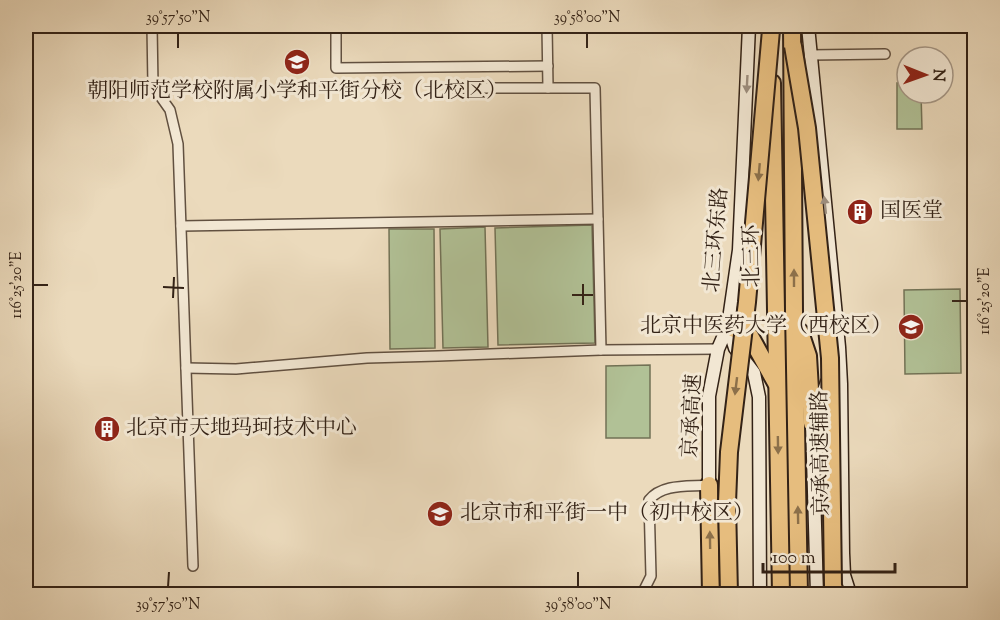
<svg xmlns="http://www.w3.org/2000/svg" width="1000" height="620" viewBox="0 0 1000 620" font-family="'Sorts Mill Goudy','Noto Serif SC',serif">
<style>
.green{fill:#b1c196;stroke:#727256;stroke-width:1.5}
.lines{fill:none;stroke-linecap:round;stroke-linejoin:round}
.street-casing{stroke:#615040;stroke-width:12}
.secondary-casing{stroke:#332216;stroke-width:15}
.highway-casing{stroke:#332216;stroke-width:20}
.street{stroke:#f2e7d3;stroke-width:9}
.secondary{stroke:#f2e7d3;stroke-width:12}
.highway{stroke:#e6bd7e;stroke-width:16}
.highway-bridge-casing{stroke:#332216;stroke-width:20;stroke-linecap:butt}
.highway-bridge{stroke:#e6bd7e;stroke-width:16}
.oneway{fill:#9c8e7e}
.oneway2{fill:#8c704a}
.ticks{fill:none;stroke:#332216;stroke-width:2}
.labels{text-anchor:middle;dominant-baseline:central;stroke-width:6;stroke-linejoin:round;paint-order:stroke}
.poi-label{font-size:21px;fill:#332216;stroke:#f2e7d3;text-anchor:start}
.street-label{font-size:21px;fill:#332216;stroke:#f2e7d3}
.neatline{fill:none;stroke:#332216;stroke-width:2}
.ticks-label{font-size:15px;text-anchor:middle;fill:#332216}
</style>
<rect width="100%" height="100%" fill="#ebdabc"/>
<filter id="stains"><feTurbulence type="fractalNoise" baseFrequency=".00333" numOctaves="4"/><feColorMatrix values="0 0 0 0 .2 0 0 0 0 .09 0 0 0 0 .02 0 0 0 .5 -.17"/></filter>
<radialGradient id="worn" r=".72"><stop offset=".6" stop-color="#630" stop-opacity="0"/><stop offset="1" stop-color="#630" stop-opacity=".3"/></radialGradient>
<g class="green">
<polygon points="907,82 907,93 921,93 922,129 897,129 897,83"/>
<polygon points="592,225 595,343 498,345 495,228"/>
<polygon points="485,227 488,347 443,348 440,229"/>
<polygon points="389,229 434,229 435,348 390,349"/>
<polygon points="960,289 961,373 905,374 904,290"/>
<polygon points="650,365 650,438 606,438 606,366"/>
</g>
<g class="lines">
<g class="street-casing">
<g id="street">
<polyline points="152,26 153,86 170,110 178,144 193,566"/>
<polyline points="336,26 336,68 548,66"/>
<polyline points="547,26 548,88"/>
<polyline points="811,55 885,54"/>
<polyline points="451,88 595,88 601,350"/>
<polyline points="181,226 598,219"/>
<polyline points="186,368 236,369 367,358 438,356 601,350 718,349"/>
<path d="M642,594L651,576L649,500C663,483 689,487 709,485"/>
</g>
</g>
<g class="secondary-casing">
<g id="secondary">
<polyline points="749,26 739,250 728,326 735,348 754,373 759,397 760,594"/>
<polyline points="808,26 839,347 841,384 843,553 844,575 850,594"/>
<polyline points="709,485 709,396 718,349 728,326"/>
<polyline points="817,594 812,423 827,382"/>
</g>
</g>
<g class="highway-casing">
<g id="highway">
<polyline points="792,26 794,311 799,594"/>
<polyline points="772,83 781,594"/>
<polyline points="728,326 750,336 776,383"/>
<polyline points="800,332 808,356 812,423"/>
<polyline points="709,485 711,594"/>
</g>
</g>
<use href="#street" class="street"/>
<use href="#secondary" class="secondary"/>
<use href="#highway" class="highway"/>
<g class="highway-bridge-casing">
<g id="highway-bridge">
<polyline points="793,46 807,128 830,358 833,586 836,594"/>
<polyline points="729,594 727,503 729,452 747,302 771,30"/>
</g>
</g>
<use href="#highway-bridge" class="highway-bridge"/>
</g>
<defs><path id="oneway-solid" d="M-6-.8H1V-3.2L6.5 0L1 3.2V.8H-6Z" transform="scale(1.5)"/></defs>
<g class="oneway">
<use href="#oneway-solid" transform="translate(747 84) rotate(93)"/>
<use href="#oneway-solid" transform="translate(825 205) rotate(-96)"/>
</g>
<g class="oneway2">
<use href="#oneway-solid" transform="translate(759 172) rotate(95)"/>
<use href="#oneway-solid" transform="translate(794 278) rotate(-90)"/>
<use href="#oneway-solid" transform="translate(736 386) rotate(97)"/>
<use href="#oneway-solid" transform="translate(778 445) rotate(89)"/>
<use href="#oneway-solid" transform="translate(798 515) rotate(-91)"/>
<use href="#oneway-solid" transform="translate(710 540) rotate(-91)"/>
</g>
<path class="ticks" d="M178,48V33M587,48V33M33,285H48M163,287L184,288M572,295H593M173,298L174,277M952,301H967M583,305V284M168,587L169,572M578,587V572"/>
<defs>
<g id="school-disc" transform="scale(1.35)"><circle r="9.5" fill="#8f2418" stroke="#f2e7d3"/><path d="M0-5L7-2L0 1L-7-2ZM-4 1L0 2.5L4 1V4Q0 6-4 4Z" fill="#fff"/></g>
<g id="building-disc" transform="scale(1.35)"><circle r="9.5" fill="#8f2418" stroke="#f2e7d3"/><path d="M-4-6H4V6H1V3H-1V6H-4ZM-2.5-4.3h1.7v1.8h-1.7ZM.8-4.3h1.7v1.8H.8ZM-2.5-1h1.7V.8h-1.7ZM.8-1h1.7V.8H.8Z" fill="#fff"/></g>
<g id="university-disc" transform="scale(1.35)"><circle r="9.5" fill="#8f2418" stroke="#f2e7d3"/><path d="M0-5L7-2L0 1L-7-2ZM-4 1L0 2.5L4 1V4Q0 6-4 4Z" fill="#fff"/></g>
</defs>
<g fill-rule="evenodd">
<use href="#school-disc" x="297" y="62"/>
<use href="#building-disc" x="860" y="212"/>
<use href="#university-disc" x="911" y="327"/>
<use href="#building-disc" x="107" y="429"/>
<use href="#school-disc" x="440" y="514"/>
</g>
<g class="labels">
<g class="poi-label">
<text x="297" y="92" text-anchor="middle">朝阳师范学校附属小学和平街分校（北校区）</text>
<text x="880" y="212">国医堂</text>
<text x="892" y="327" text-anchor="end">北京中医药大学（西校区）</text>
<text x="126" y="429">北京市天地玛珂技术中心</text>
<text x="460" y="514">北京市和平街一中（初中校区）</text>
</g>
<g class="street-label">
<text transform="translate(717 240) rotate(-85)">北三环东路</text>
<text transform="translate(753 256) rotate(-91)">北三环</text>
<text transform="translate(693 416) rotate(-87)">京承高速</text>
<text transform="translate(822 453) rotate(-91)">京承高速辅路</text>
</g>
</g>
<rect width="1000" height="620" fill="none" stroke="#ebdabc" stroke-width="66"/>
<g transform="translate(925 75) rotate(91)"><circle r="28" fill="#f2e7d3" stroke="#a69887" stroke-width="1.5"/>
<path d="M0-4.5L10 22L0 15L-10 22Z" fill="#8f2418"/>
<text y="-9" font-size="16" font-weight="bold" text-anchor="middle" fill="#332216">N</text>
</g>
<path d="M763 563v9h132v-9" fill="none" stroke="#332216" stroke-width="3"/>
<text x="772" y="563" font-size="18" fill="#332216" stroke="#f2e7d3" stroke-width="4.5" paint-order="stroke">100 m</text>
<rect x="33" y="33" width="934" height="554" class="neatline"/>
<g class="ticks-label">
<text x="178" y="22">39°57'50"N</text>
<text x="587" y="22">39°58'00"N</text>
<text transform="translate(16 285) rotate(-90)" y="5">116°25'20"E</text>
<text transform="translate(984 301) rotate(-90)" y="5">116°25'20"E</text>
<text x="168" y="609">39°57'50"N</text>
<text x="578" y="609">39°58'00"N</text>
</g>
<rect width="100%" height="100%" filter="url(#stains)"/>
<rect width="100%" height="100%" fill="url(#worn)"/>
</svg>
